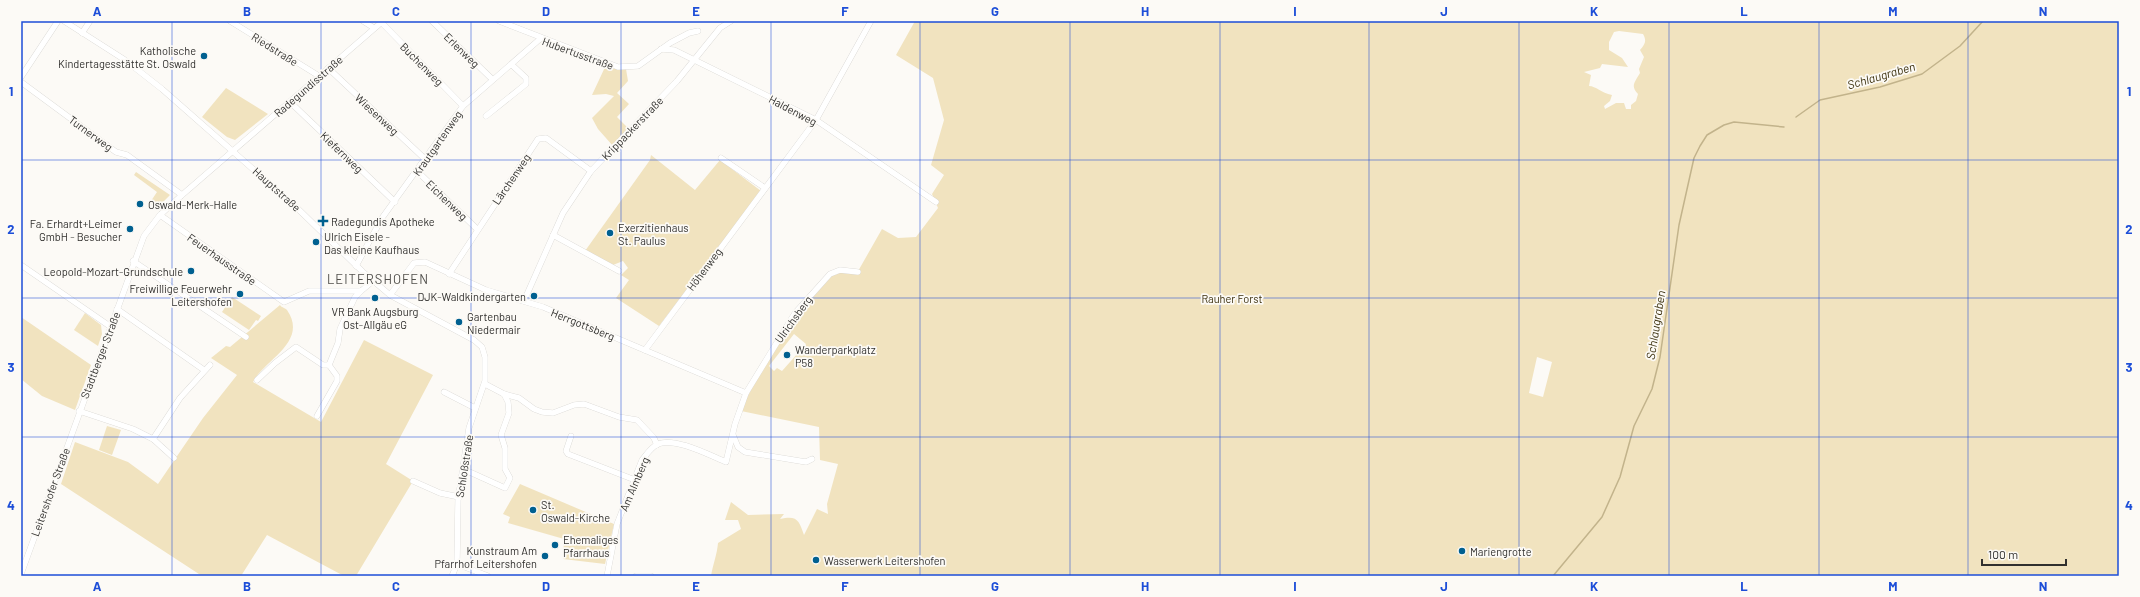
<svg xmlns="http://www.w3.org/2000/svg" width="2140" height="597" viewBox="0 0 2140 597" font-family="Barlow,sans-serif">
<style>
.green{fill:#f1e3bf;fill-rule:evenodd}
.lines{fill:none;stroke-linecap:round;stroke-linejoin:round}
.stream{stroke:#c2b38b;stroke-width:1.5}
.minor-casing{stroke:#d2d0cc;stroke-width:6}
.minor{stroke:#fff;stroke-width:5.5}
.grid{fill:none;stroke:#1d4ed8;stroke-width:1;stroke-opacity:0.55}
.poi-dot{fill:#006090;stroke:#fcfaf6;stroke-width:1.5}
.labels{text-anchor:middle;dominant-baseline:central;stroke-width:3.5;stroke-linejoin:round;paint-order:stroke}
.street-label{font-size:11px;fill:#31302e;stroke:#fcfaf6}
.poi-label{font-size:11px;fill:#31302e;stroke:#fcfaf6;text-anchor:start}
.park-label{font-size:11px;fill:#3b2f0d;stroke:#fcfaf6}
.water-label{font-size:12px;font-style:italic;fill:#3c310e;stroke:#fcfaf6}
.quarter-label{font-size:13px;letter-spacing:1px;fill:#51504c;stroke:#fcfaf6}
.neatline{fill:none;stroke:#1d4ed8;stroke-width:1.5}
.grid-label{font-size:13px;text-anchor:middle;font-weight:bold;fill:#1d4ed8}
</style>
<rect width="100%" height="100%" fill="#fcfaf6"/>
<g class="green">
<path d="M915,21H2119V576H711C713,564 717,555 718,543L741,529L738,520H725L731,502L748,515L784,514L780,519C797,515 799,520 804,535L817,509L828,514L827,504L838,464L820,460L819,427L741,411C762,362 796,314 832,276L840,273H857L882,229L898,238L916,237L938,208L932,194L944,175L931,165L944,120L933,78L896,55ZM1619,31L1643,34C1647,41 1645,44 1640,50L1644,57L1639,69L1640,73C1635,82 1630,86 1638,94L1636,101L1631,105V109H1626L1624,103H1616L1605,109L1604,106L1610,101L1612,95C1601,93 1596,86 1589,86L1591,75L1584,72L1600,68L1602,64L1628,67L1622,58L1609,50V42L1614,32ZM794,334L806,344L782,371L777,368L774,371L769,366ZM1537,357L1552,362L1543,397L1529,393Z"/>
<polygon points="606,65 626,69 628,81 617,93 629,104 617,117 629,129 613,146 598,129 592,118 614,96 606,94 592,95"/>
<polygon points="226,88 268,114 235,140 227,137 202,117"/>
<polygon points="651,155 695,190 720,160 761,191 659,326 616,298 629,280 621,275 628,268 623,261 613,265 585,251 650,160"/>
<polygon points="136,172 170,195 157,208 149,204 157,192 134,175"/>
<polygon points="232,297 261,316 258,321 256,320 249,330 222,312"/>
<path d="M280,305C282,308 284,307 287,310C309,342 264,360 253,382L321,422L364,340L433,375L386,464L413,481L356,576H344L267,535L241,576H202L61,484L75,442L128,462L158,484L203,418L237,375L211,358L226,346L230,347Z"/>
<polygon points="85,313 101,325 102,334 98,346 74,330"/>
<polygon points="21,317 91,365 75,410 42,396 21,379"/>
<polygon points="107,426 121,430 112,455 99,450"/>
<polygon points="520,484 614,524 605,564 563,559 564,539 508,523 510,517 503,514"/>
</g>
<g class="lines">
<g class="stream">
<polyline points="1796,117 1820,100 1880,87 1922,74 1960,46 1983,21"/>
<polyline points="1553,576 1602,517 1620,477 1634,426 1652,389 1660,357 1679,225 1694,158 1700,146 1707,135 1724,125 1734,122 1784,127"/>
</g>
<g class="minor-casing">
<g id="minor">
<polyline points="64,21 125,60 162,89 296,207 363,272 390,295 474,340 482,347 485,357 485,381 469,428 458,500 457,564 452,576"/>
<polyline points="230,21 319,76"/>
<polyline points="363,21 374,28"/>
<polyline points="432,21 492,79"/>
<polyline points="499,21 618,67 638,66 670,43 689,33 698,31"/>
<polyline points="381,22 463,106"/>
<polyline points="82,33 90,21"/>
<polyline points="661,49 674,50 816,120 936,202"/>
<polyline points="328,68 425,159"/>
<polyline points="21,77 58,21"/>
<polyline points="21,82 116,152 127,155 182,195"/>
<polyline points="290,102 395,202"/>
<polyline points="486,116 526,84 526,78 512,65"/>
<polyline points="721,158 765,188"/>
<polyline points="417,171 477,229"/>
<polyline points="160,215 284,302 309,291 361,291 373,281"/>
<polyline points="553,235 619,271"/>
<polyline points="133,261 246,337"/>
<polyline points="21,265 111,327"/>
<polyline points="356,266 382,218 463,106 540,39"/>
<polyline points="449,274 538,139 546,138 591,171"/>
<polyline points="390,295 414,263 425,262 486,290 543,307 746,393"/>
<polyline points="524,301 563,213 591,171 677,81 720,28 731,21"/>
<polyline points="117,309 204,370"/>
<polyline points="645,350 816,120 871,21"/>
<polyline points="257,380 275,363 296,347 323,365 329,365"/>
<polyline points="444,392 475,408"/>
<polyline points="504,394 519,398 534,409 542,412 553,413 574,405 584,404 619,417 637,420 654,438 657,445"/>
<polyline points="79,411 133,429 153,439 174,458"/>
<polyline points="317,416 337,381 337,376 329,365 338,343 340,329 355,297 361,291"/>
<polyline points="733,435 738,447 745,452 806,462 812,459"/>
<polyline points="571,436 566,451 568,454 635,480"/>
<polyline points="153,439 180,398 210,365"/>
<polyline points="463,469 505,488 510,478 505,469 505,448 501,435 509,413 508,402 504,394 485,384"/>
<polyline points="413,481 440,493 459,497"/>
<polyline points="457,564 488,576"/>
<polyline points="21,574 144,236 160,215 182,195 383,21"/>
<path d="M607,576L617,524L642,460C647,454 651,447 658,444C675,437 709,455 726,462L735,424L746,393L795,313L830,274L840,270L858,272"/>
<polyline points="636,576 651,576"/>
</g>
</g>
<use href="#minor" class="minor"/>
</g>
<path class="grid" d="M172,21V576M321,21V576M471,21V576M621,21V576M771,21V576M920,21V576M1070,21V576M1220,21V576M1369,21V576M1519,21V576M1669,21V576M1819,21V576M1968,21V576M21,160H2119M21,298H2119M21,437H2119"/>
<g class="poi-dot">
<circle cx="204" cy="56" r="4"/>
<circle cx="140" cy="204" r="4"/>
<path d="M321 215h4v4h4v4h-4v4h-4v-4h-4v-4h4z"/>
<circle cx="130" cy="229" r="4"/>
<circle cx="610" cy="233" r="4"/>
<circle cx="316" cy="242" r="4"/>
<circle cx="191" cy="271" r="4"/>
<circle cx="240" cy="294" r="4"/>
<circle cx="534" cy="296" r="4"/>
<circle cx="375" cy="298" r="4"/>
<circle cx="459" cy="322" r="4"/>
<circle cx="787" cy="355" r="4"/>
<circle cx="533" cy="510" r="4"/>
<circle cx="555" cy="545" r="4"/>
<circle cx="1462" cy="551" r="4"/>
<circle cx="545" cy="556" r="4"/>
<circle cx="816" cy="560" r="4"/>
</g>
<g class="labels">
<g class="street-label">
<text transform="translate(275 49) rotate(32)">Riedstraße</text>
<text transform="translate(462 50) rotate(44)">Erlenweg</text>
<text transform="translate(578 53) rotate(20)">Hubertusstraße</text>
<text transform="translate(422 64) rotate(45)">Buchenweg</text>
<text transform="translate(308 86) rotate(-41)">Radegundisstraße</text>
<text transform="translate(793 110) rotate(28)">Haldenweg</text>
<text transform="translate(377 114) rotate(43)">Wiesenweg</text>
<text transform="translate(632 128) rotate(-46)">Krippackerstraße</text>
<text transform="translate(91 133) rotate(36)">Turnerweg</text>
<text transform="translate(437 143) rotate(-55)">Krautgartenweg</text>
<text transform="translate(342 152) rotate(44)">Kiefernweg</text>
<text transform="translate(511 179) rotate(-56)">Lärchenweg</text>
<text transform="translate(277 189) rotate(42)">Hauptstraße</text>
<text transform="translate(447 200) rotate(44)">Eichenweg</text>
<text transform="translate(222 259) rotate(35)">Feuerhausstraße</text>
<text transform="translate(704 269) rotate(-53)">Höhenweg</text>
<text transform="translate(793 319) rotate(-54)">Ulrichsberg</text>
<text transform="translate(583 324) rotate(22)">Herrgottsberg</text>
<text transform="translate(100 355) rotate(-69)">Stadtberger Straße</text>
<text transform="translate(464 466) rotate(-81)">Schloßstraße</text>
<text transform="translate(634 484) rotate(-67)">Am Almberg</text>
<text transform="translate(50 492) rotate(-70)">Leitershofer Straße</text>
</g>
<g class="poi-label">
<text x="196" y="50" text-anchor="end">Katholische<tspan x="196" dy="13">Kindertagesstätte St. Oswald</tspan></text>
<text x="148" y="204">Oswald-Merk-Halle</text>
<text x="331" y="221">Radegundis Apotheke</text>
<text x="122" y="223" text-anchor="end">Fa. Erhardt+Leimer<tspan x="122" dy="13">GmbH - Besucher</tspan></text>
<text x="618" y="227">Exerzitienhaus<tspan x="618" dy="13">St. Paulus</tspan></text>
<text x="324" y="236">Ulrich Eisele -<tspan x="324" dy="13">Das kleine Kaufhaus</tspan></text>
<text x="183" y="271" text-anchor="end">Leopold-Mozart-Grundschule</text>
<text x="232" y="288" text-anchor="end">Freiwillige Feuerwehr<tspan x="232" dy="13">Leitershofen</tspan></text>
<text x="526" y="296" text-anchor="end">DJK-Waldkindergarten</text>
<text x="375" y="311" text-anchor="middle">VR Bank Augsburg<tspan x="375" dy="13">Ost-Allgäu eG</tspan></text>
<text x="467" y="316">Gartenbau<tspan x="467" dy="13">Niedermair</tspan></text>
<text x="795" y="349">Wanderparkplatz<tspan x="795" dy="13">P58</tspan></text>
<text x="541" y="504">St.<tspan x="541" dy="13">Oswald-Kirche</tspan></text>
<text x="563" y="539">Ehemaliges<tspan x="563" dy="13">Pfarrhaus</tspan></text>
<text x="537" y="550" text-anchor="end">Kunstraum Am<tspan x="537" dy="13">Pfarrhof Leitershofen</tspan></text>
<text x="1470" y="551">Mariengrotte</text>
<text x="824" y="560">Wasserwerk Leitershofen</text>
</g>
<g class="park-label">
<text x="1232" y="298">Rauher Forst</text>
</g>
<g class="water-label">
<text transform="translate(1881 75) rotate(-16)">Schlaugraben</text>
<text transform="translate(1655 325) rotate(-81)">Schlaugraben</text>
</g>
<g class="quarter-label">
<text x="378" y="279">LEITERSHOFEN</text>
</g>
</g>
<rect width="2140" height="597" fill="none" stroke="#fcfaf6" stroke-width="44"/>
<path d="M1982 559v6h84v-6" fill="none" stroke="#31302e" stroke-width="2"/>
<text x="1988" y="559" font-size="12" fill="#31302e" stroke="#fcfaf6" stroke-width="3" paint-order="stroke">100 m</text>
<rect x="22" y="22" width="2096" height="553" class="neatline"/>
<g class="grid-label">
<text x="97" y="16">A</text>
<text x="247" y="16">B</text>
<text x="396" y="16">C</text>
<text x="546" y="16">D</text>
<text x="696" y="16">E</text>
<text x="845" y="16">F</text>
<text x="995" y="16">G</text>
<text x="1145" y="16">H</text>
<text x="1295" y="16">I</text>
<text x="1444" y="16">J</text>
<text x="1594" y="16">K</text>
<text x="1744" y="16">L</text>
<text x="1893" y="16">M</text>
<text x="2043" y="16">N</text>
<text x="11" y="96">1</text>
<text x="2129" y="96">1</text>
<text x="11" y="234">2</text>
<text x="2129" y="234">2</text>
<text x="11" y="372">3</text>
<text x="2129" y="372">3</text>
<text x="11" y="510">4</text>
<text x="2129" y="510">4</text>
<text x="97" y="591">A</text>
<text x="247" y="591">B</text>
<text x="396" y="591">C</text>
<text x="546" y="591">D</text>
<text x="696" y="591">E</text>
<text x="845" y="591">F</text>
<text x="995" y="591">G</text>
<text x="1145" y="591">H</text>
<text x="1295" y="591">I</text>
<text x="1444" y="591">J</text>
<text x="1594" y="591">K</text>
<text x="1744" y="591">L</text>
<text x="1893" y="591">M</text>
<text x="2043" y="591">N</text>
</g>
</svg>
